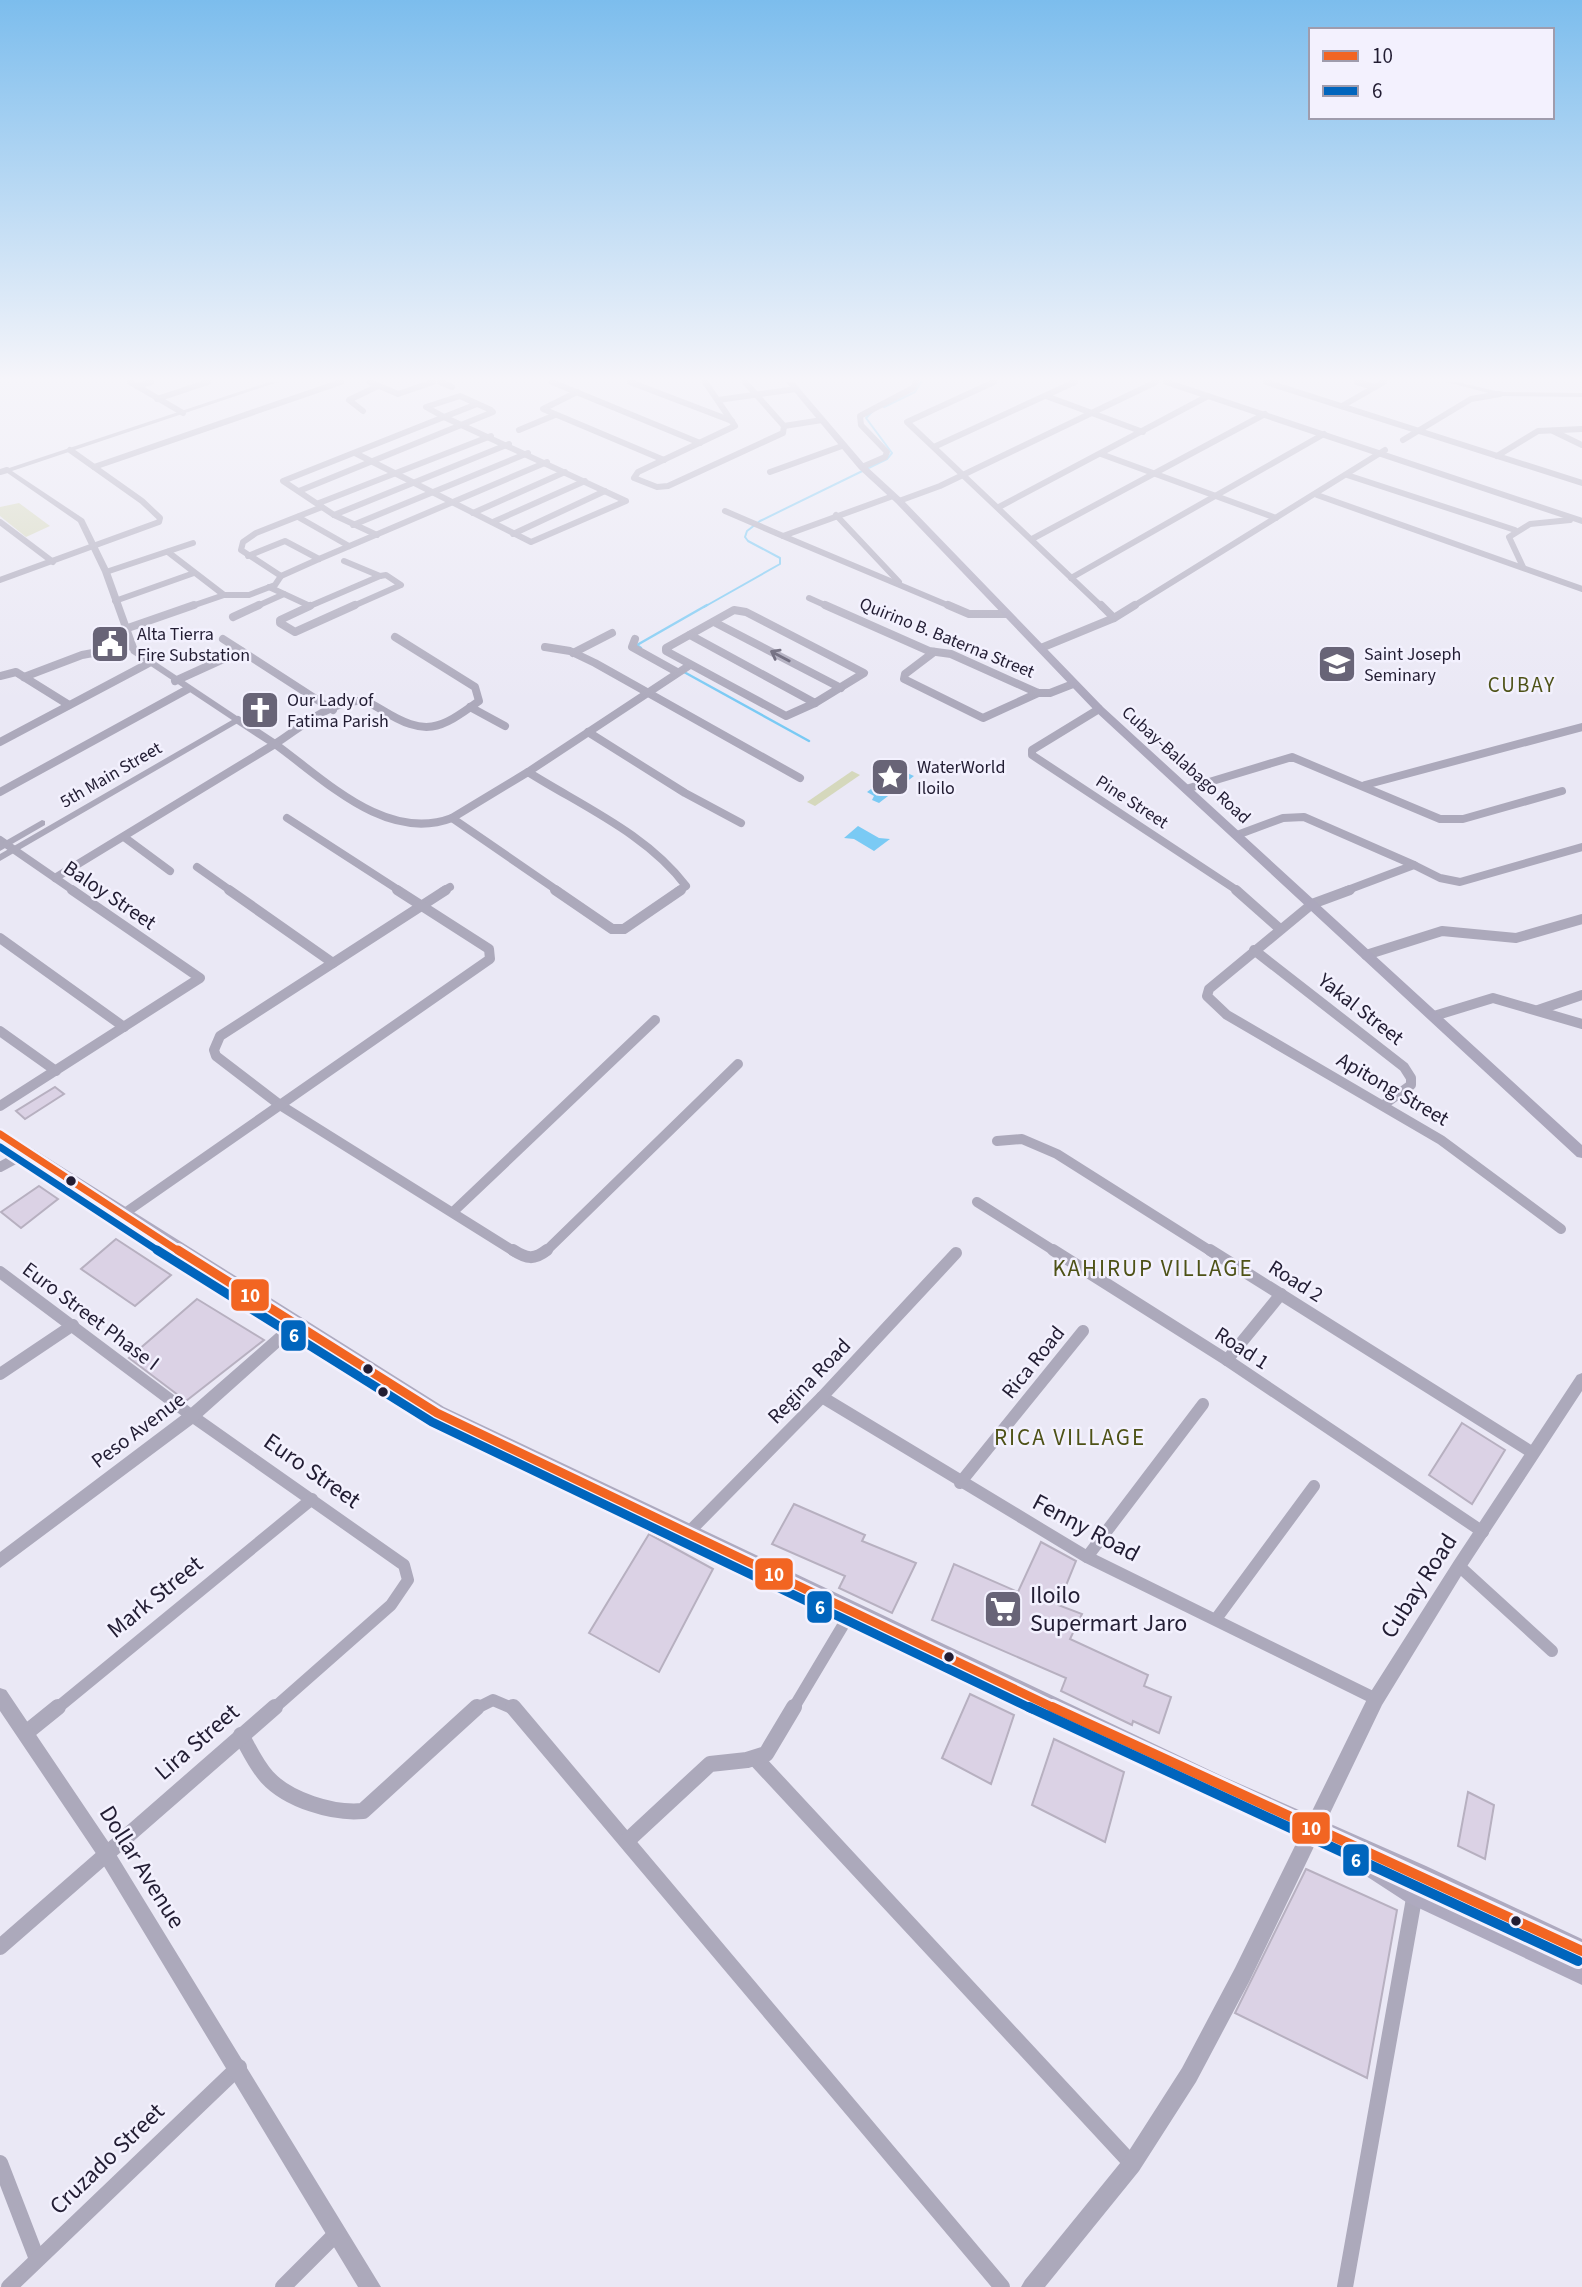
<svg xmlns="http://www.w3.org/2000/svg" width="1582" height="2287" viewBox="0 0 1582 2287" font-family="'Source Sans 3',sans-serif">
<style>
.green{fill:#d5d8bc}
.water{fill:#7acaf4}
.lines{fill:none;stroke-linecap:round;stroke-linejoin:round}
.stream-far1{stroke:#7acaf4;stroke-width:2}
.stream{stroke:#7acaf4;stroke-width:2.5}
.building{fill:#dbd2e5;stroke:#b7b0c0;stroke-width:2}
.minor-far4{stroke:#aca9bb;stroke-width:6}
.minor-far3{stroke:#aca9bb;stroke-width:8}
.minor-far2{stroke:#aca9bb;stroke-width:10}
.minor-far1{stroke:#aca9bb;stroke-width:12}
.minor{stroke:#aca9bb;stroke-width:16}
.tertiary{fill:#aca9bb;fill-rule:evenodd}
.secondary{fill:#aba7bc;fill-rule:evenodd}
.primary{fill:#aeaabf;fill-rule:evenodd}
.bus-1-far2-casing{stroke:#f3f1fe;stroke-width:12}
.bus-1-far1-casing{stroke:#f3f1fe;stroke-width:14}
.bus-1-casing{stroke:#f3f1fe;stroke-width:16}
.bus-2-far2-casing{stroke:#f3f1fe;stroke-width:12}
.bus-2-far1-casing{stroke:#f3f1fe;stroke-width:14}
.bus-2-casing{stroke:#f3f1fe;stroke-width:16}
.bus-1-far2{stroke:#f26522;stroke-width:7}
.bus-1-far1{stroke:#f26522;stroke-width:9}
.bus-1{stroke:#f26522;stroke-width:10}
.bus-2-far2{stroke:#0065bd;stroke-width:7}
.bus-2-far1{stroke:#0065bd;stroke-width:9}
.bus-2{stroke:#0065bd;stroke-width:10}
.oneway{stroke:#605c70}
.bus-dot{fill:#221d33;stroke:#f3f1fe;stroke-width:2.5}
.labels{text-anchor:middle;dominant-baseline:central;stroke-width:5;stroke-linejoin:round;paint-order:stroke}
.far-poi-label{font-size:18px;fill:#221d33;stroke:#f3f1fe;text-anchor:start}
.far-street-label{font-size:18px;fill:#221d33;stroke:#f3f1fe}
.far-quarter-label{font-size:21px;letter-spacing:2px;fill:#4e5217;stroke:#f3f1fe}
.street-label{font-size:21px;fill:#221d33;stroke:#f3f1fe}
.neighbourhood-label{font-size:23px;letter-spacing:2px;fill:#4e5217;stroke:#f3f1fe}
.near-street-label{font-size:24px;fill:#221d33;stroke:#f3f1fe}
.near-poi-label{font-size:24px;fill:#221d33;stroke:#f3f1fe;text-anchor:start}
.line-badge{stroke:#f3f1fe;stroke-width:2.5}
.badge-label{font-size:19px;text-anchor:middle;font-weight:bold;fill:#fff}
</style>
<rect width="100%" height="100%" fill="#eae8f5"/>
<g class="green">
<polygon points="19,503 50,526 26,537 0,516 0,507"/>
<polygon points="852,771 860,775 815,806 807,802"/>
</g>
<g class="water">
<polygon points="898,769 914,776 879,803 872,800 874,796 867,792"/>
<polygon points="858,826 879,838 890,839 874,851 854,839 844,838"/>
</g>
<g class="lines">
<g class="stream-far1">
<polyline points="884,407 915,392 921,382"/>
<polyline points="704,607 780,564 780,558 748,541 745,537 747,531 760,521 887,459 892,453 866,418 873,411"/>
</g>
<g class="stream">
<polyline points="641,648 637,645 707,605"/>
<polyline points="684,672 809,741"/>
</g>
</g>
<g class="building">
<polygon points="55,1087 64,1094 25,1119 16,1111"/>
<polygon points="39,1186 58,1199 21,1228 1,1212"/>
<polygon points="116,1239 171,1275 135,1306 81,1269"/>
<polygon points="197,1299 264,1340 186,1401 129,1358"/>
<polygon points="1462,1423 1505,1450 1472,1504 1429,1475"/>
<polygon points="794,1504 865,1535 862,1541 916,1563 892,1613 839,1588 845,1576 772,1544"/>
<polygon points="649,1534 713,1569 659,1672 589,1633"/>
<polygon points="1041,1542 1076,1561 1058,1605 1082,1614 1070,1639 1148,1675 1144,1686 1171,1697 1159,1733 1133,1721 1132,1725 1061,1691 1066,1678 932,1620 954,1564 1018,1592"/>
<polygon points="970,1694 1014,1715 991,1784 942,1758"/>
<polygon points="1054,1739 1124,1772 1105,1842 1032,1805"/>
<polygon points="1468,1792 1494,1805 1485,1859 1458,1846"/>
<polygon points="1306,1869 1397,1910 1367,2078 1235,2013"/>
</g>
<g class="lines">
<g class="minor-far4">
<polyline points="130,382 183,413"/>
<polyline points="370,382 398,394 433,382"/>
<polyline points="440,382 452,387"/>
<polyline points="552,382 700,443"/>
<polyline points="630,382 732,421"/>
<polyline points="705,382 735,426 638,472 634,478 657,487 668,486 783,433 784,426"/>
<polyline points="745,382 784,426"/>
<polyline points="994,382 907,422 1102,607"/>
<polyline points="1166,382 1582,521"/>
<polyline points="1266,382 1582,483"/>
<polyline points="1357,382 1374,387"/>
<polyline points="137,386 151,382"/>
<polyline points="577,392 543,409 664,460"/>
<polyline points="1046,396 1143,432"/>
<polyline points="157,399 208,382"/>
<polyline points="718,400 796,389"/>
<polyline points="1342,406 1384,382"/>
<polyline points="363,411 349,400 378,386"/>
<polyline points="784,426 822,420"/>
<polyline points="519,430 555,415"/>
<polyline points="1553,431 1582,445"/>
<polyline points="1403,440 1471,399 1500,394"/>
<polyline points="936,446 1075,382"/>
<polyline points="355,453 531,542 626,501 444,417 283,481 334,515 377,535"/>
<polyline points="1101,454 1276,518"/>
<polyline points="1497,456 1538,431 1582,429"/>
<polyline points="94,467 341,382"/>
<polyline points="862,467 885,457 887,452 861,425 860,416 913,388 916,382"/>
<polyline points="0,472 7,470"/>
<polyline points="770,472 842,446"/>
<polyline points="1347,475 1515,530"/>
<polyline points="299,491 493,412 491,410 460,396 426,407 444,417 477,404"/>
<polyline points="1317,495 1582,589"/>
<polyline points="893,496 783,536 952,607"/>
<polyline points="899,501 940,486 1156,382"/>
<polyline points="319,503 491,436"/>
<polyline points="999,507 1208,396"/>
<polyline points="725,511 783,536"/>
<polyline points="473,513 565,472"/>
<polyline points="334,515 509,444"/>
<polyline points="836,515 899,582"/>
<polyline points="298,517 349,546"/>
<polyline points="0,522 53,562"/>
<polyline points="493,522 585,481"/>
<polyline points="353,525 528,453"/>
<polyline points="513,534 605,491"/>
<polyline points="1032,539 1265,414"/>
<polyline points="168,552 224,595 249,595 275,585 281,576 319,559 547,462"/>
<polyline points="248,556 285,541 319,559"/>
<polyline points="344,561 380,576"/>
<polyline points="1523,567 1509,537 1530,524 1570,520"/>
<polyline points="106,572 193,543"/>
<polyline points="281,576 241,550 243,542 256,533 322,507"/>
<polyline points="1071,578 1324,434"/>
<polyline points="0,580 159,522 160,518 142,501 70,450"/>
<polyline points="269,587 310,606"/>
<polyline points="809,598 829,607"/>
<polyline points="115,601 194,573"/>
<polyline points="310,606 380,576 386,575 401,585 351,607"/>
<polyline points="189,607 224,595"/>
<polyline points="255,607 284,594"/>
<polyline points="1132,607 1385,450"/>
</g>
<g class="minor-far3">
<polyline points="825,605 929,651 951,654 1038,693 1050,693 1073,684"/>
<polyline points="948,605 969,614 1006,614"/>
<polyline points="1101,605 1114,618"/>
<polyline points="310,606 280,620 280,623 295,632 355,605"/>
<polygon points="734,610 746,612 864,673 815,703 786,716 666,651 666,648"/>
<polyline points="233,617 259,605"/>
<polyline points="714,622 841,688"/>
<polyline points="125,629 194,605"/>
<polyline points="690,635 815,703"/>
<path d="M395,637L475,687L479,701C439,730 426,737 382,710C374,705 366,700 357,701C327,703 299,729 275,744C325,780 386,843 452,818"/>
<polyline points="223,639 333,710"/>
<polyline points="635,639 632,647 677,672"/>
<polyline points="545,647 570,651 595,663 800,778"/>
<polyline points="1041,648 1114,618 1135,605"/>
<polyline points="934,652 905,674 904,679 983,718 1038,693"/>
<polyline points="573,653 612,633"/>
<polyline points="0,676 16,672 69,705"/>
<polyline points="24,677 82,655 131,646"/>
<polyline points="175,681 241,651"/>
<polyline points="470,707 505,726"/>
<polyline points="1099,709 1032,750 1032,755 1238,891"/>
<polyline points="588,732 685,793 741,823"/>
<polyline points="0,742 149,663"/>
<polyline points="528,772 690,665"/>
<polyline points="1365,785 1582,727"/>
<polyline points="1186,789 1292,757 1440,819 1463,819 1562,791"/>
<polyline points="0,792 188,689"/>
<polyline points="287,818 400,891"/>
<polyline points="1237,835 1283,818 1304,817 1414,865"/>
<polyline points="124,837 170,871"/>
<polyline points="0,840 74,891"/>
<polyline points="197,867 231,891"/>
<polyline points="55,878 275,744 238,720"/>
<polyline points="443,891 450,887"/>
<path d="M558,891L452,818L528,772C582,806 647,834 686,886L678,891"/>
<polyline points="1345,891 1414,865 1440,878 1460,882 1582,847"/>
</g>
<g class="minor-far2">
<polyline points="229,890 333,963"/>
<polyline points="446,890 220,1036 214,1050 216,1056 280,1105 515,1252"/>
<polyline points="555,890 612,929 624,929 681,890"/>
<polyline points="1236,890 1280,929"/>
<polyline points="1350,890 1312,904 1209,989 1207,996 1227,1015 1441,1140 1561,1229"/>
<polyline points="0,938 124,1027"/>
<polyline points="1254,950 1404,1067 1411,1078 1411,1085 1386,1103"/>
<polyline points="1366,955 1442,931 1516,938 1582,919"/>
<polyline points="1538,1010 1582,995"/>
<polyline points="1434,1016 1493,998 1582,1024"/>
<polyline points="0,1031 56,1071"/>
<polyline points="0,1106 200,978 72,890"/>
<polyline points="997,1141 1022,1139 1057,1154 1212,1252"/>
<polyline points="0,1167 26,1153"/>
<polyline points="977,1202 1056,1252"/>
<polyline points="454,1211 655,1020"/>
<polyline points="122,1215 490,959 489,949 397,890"/>
<polyline points="545,1252 738,1064"/>
</g>
<g class="minor-far1">
<path d="M513,1250C527,1259 534,1260 547,1250"/>
<polyline points="1053,1250 1227,1360 1483,1532"/>
<polyline points="1210,1250 1533,1453"/>
<polyline points="0,1272 192,1416 404,1565 408,1580 391,1605 273,1709"/>
<polyline points="1227,1360 1281,1294"/>
<polyline points="0,1374 73,1325"/>
<polyline points="822,1397 1087,1557 1376,1699"/>
<polyline points="960,1483 1083,1331"/>
<polyline points="687,1534 822,1397 956,1253"/>
<polyline points="1087,1557 1203,1404"/>
<polyline points="1459,1566 1552,1651"/>
<polyline points="1216,1619 1314,1486"/>
<polyline points="56,1709 312,1499"/>
<polyline points="475,1709 493,1700 514,1709"/>
<polyline points="793,1709 851,1612"/>
</g>
<g class="minor">
<polyline points="513,1707 1002,2287"/>
<polyline points="27,1732 58,1707"/>
<path d="M241,1735C249,1749 256,1765 267,1777C288,1800 333,1814 363,1811L477,1707"/>
<polyline points="756,1759 1132,2164"/>
<polyline points="627,1841 710,1764 747,1760 766,1754 794,1707"/>
<polyline points="0,1947 275,1707"/>
<polyline points="0,2163 37,2259"/>
<polyline points="9,2287 239,2067"/>
<polyline points="283,2287 337,2233"/>
<polyline points="1345,2287 1415,1893"/>
</g>
<g class="tertiary">
<polygon points="269,382 278,382 12,471 84,519 110,572 138,650 243,720 0,861 0,854 232,720 131,653 102,572 78,522 3,470"/>
<polygon points="1446,382 1457,382 1500,392 1582,393 1582,397 1500,396"/>
<polygon points="42,820 45,821 45,825 0,851 0,844"/>
<polygon points="296,1318 301,1320 303,1324 301,1328 197,1421 0,1568 0,1552 187,1411 291,1320"/>
<polygon points="1582,1373 1582,1391 1464,1571 1382,1705 1249,1982 1196,2082 1139,2171 1045,2287 1021,2287 1025,2280 1125,2157 1182,2068 1235,1968 1370,1693 1454,1561 1577,1375"/>
<polygon points="0,1688 6,1690 111,1846 381,2287 358,2287 99,1858 0,1711"/>
</g>
<polygon class="secondary" points="786,382 794,382 865,465 902,499 1103,707 1582,1145 1582,1158 1577,1157 1095,711 896,503 859,469"/>
<polygon class="primary" points="0,1128 444,1407 1222,1776 1426,1866 1582,1939 1582,1985 1406,1902 1343,1861 1340,1851 1206,1792 430,1419 116,1220 0,1142"/>
<g class="bus-1-far2-casing">
<polyline id="bus-1-far2" points="0,1134 180,1252"/>
</g>
<g class="bus-1-far1-casing">
<polyline id="bus-1-far1" points="178,1250 437,1413 1056,1709"/>
</g>
<g class="bus-1-casing">
<polyline id="bus-1" points="1052,1707 1582,1951"/>
</g>
<g class="bus-2-far2-casing">
<polyline id="bus-2-far2" points="0,1147 160,1252"/>
</g>
<g class="bus-2-far1-casing">
<polyline id="bus-2-far1" points="157,1250 432,1422 1032,1709"/>
</g>
<g class="bus-2-casing">
<polyline id="bus-2" points="1029,1707 1578,1961"/>
</g>
<use href="#bus-1-far2" class="bus-1-far2"/>
<use href="#bus-1-far1" class="bus-1-far1"/>
<use href="#bus-1" class="bus-1"/>
<use href="#bus-2-far2" class="bus-2-far2"/>
<use href="#bus-2-far1" class="bus-2-far1"/>
<use href="#bus-2" class="bus-2"/>
</g>
<defs><path id="oneway-shaft" d="M-6 0H5M1.5-3L5.5 0L1.5 3" fill="none" stroke-width="1.6" stroke-linecap="round" stroke-linejoin="round" transform="scale(1.75)"/></defs>
<use class="oneway" href="#oneway-shaft" transform="translate(780 656) rotate(-152)"/>
<linearGradient id="sky" x2="0" y2="1"><stop stop-color="#7cbded"/><stop offset="0.54" stop-color="#f6f5fa"/><stop offset="1" stop-color="#f6f5fa" stop-opacity="0"/></linearGradient>
<rect width="1582" height="702" fill="url(#sky)"/>
<defs>
<g id="civic-square" transform="scale(2.0125)"><rect x="-9" y="-9" width="18" height="18" rx="4" fill="#686477" stroke="#f3f1fe"/><path d="M-.6-6.5H3V-4.5H.6V-3L4-1V1h2V6H-6V1h2V-1L-.6-3ZM-1.2 2.5V6h2.4V2.5Z" fill="#fff"/></g>
<g id="university-square" transform="scale(2.0125)"><rect x="-9" y="-9" width="18" height="18" rx="4" fill="#686477" stroke="#f3f1fe"/><path d="M0-5L7-2L0 1L-7-2ZM-4 1L0 2.5L4 1V4Q0 6-4 4Z" fill="#fff"/></g>
<g id="church-square" transform="scale(2.0125)"><rect x="-9" y="-9" width="18" height="18" rx="4" fill="#686477" stroke="#f3f1fe"/><path d="M-1.2-6h2.4v3.5h3.3v2.4h-3.3V6h-2.4V-.1h-3.3v-2.4h3.3Z" fill="#fff"/></g>
<g id="sight-square" transform="scale(2.0125)"><rect x="-9" y="-9" width="18" height="18" rx="4" fill="#686477" stroke="#f3f1fe"/><path d="M0-6L1.8-2.2L6-1.7L2.9 1.2L3.7 5.4L0 3.3L-3.7 5.4L-2.9 1.2L-6-1.7L-1.8-2.2Z" fill="#fff"/></g>
<g id="supermarket-square" transform="scale(2.0125)"><rect x="-9" y="-9" width="18" height="18" rx="4" fill="#686477" stroke="#f3f1fe"/><path d="M-6-5.5h2.5l.6 2H6L4.5 2H-2.5L-4.4-4H-6ZM-1.5 3.2a1.3 1.3 0 1 0 .1 0ZM3 3.2a1.3 1.3 0 1 0 .1 0Z" fill="#fff"/></g>
</defs>
<g fill-rule="evenodd">
<use href="#civic-square" x="110" y="644"/>
<use href="#university-square" x="1337" y="664"/>
<use href="#church-square" x="260" y="710"/>
<use href="#sight-square" x="890" y="777"/>
<use href="#supermarket-square" x="1003" y="1609"/>
</g>
<g class="bus-dot">
<circle cx="71" cy="1181" r="6"/>
<circle cx="368" cy="1369" r="6"/>
<circle cx="383" cy="1392" r="6"/>
<circle cx="949" cy="1657" r="6"/>
<circle cx="1516" cy="1921" r="6"/>
</g>
<g class="labels">
<g class="far-poi-label">
<text x="137" y="634">Alta Tierra<tspan x="137" dy="21">Fire Substation</tspan></text>
<text x="1364" y="654">Saint Joseph<tspan x="1364" dy="21">Seminary</tspan></text>
<text x="287" y="700">Our Lady of<tspan x="287" dy="21">Fatima Parish</tspan></text>
<text x="917" y="767">WaterWorld<tspan x="917" dy="21">Iloilo</tspan></text>
</g>
<g class="far-street-label">
<text transform="translate(947 638) rotate(22)">Quirino B. Baterna Street</text>
<text transform="translate(1186 765) rotate(42)">Cubay-Balabago Road</text>
<text transform="translate(111 775) rotate(-30)">5th Main Street</text>
<text transform="translate(1132 802) rotate(33)">Pine Street</text>
</g>
<g class="far-quarter-label">
<text x="1522" y="685">CUBAY</text>
</g>
<g class="street-label">
<text transform="translate(110 895) rotate(34)">Baloy Street</text>
<text transform="translate(1361 1009) rotate(38)">Yakal Street</text>
<text transform="translate(1393 1089) rotate(30)">Apitong Street</text>
<text transform="translate(1296 1281) rotate(32)">Road 2</text>
<text transform="translate(91 1316) rotate(37)">Euro Street Phase I</text>
<text transform="translate(1242 1348) rotate(33)">Road 1</text>
<text transform="translate(1033 1362) rotate(-51)">Rica Road</text>
<text transform="translate(809 1381) rotate(-46)">Regina Road</text>
<text transform="translate(138 1430) rotate(-37)">Peso Avenue</text>
</g>
<g class="neighbourhood-label">
<text x="1153" y="1268">KAHIRUP VILLAGE</text>
<text x="1070" y="1437">RICA VILLAGE</text>
</g>
<g class="near-street-label">
<text transform="translate(312 1471) rotate(35)">Euro Street</text>
<text transform="translate(1086 1528) rotate(28)">Fenny Road</text>
<text transform="translate(1419 1586) rotate(-57)">Cubay Road</text>
<text transform="translate(155 1597) rotate(-39)">Mark Street</text>
<text transform="translate(197 1742) rotate(-41)">Lira Street</text>
<text transform="translate(142 1867) rotate(58)">Dollar Avenue</text>
<text transform="translate(107 2159) rotate(-44)">Cruzado Street</text>
</g>
<g class="near-poi-label">
<text x="1030" y="1595">Iloilo<tspan x="1030" dy="28">Supermart Jaro</tspan></text>
</g>
</g>
<g class="line-badge">
<rect x="230" y="1278" width="40" height="34" rx="7" fill="#f26522"/>
<rect x="280" y="1319" width="27" height="33" rx="7" fill="#0065bd"/>
<rect x="754" y="1557" width="40" height="34" rx="7" fill="#f26522"/>
<rect x="806" y="1590" width="27" height="34" rx="7" fill="#0065bd"/>
<rect x="1291" y="1811" width="40" height="34" rx="7" fill="#f26522"/>
<rect x="1342" y="1843" width="28" height="34" rx="7" fill="#0065bd"/>
</g>
<g class="badge-label">
<text x="250" y="1302">10</text>
<text x="294" y="1342">6</text>
<text x="774" y="1581">10</text>
<text x="820" y="1614">6</text>
<text x="1311" y="1835">10</text>
<text x="1356" y="1867">6</text>
</g>
<rect x="1309" y="28" width="245" height="91" fill="#f3f1fe" stroke="#9f9cad" stroke-width="2"/>
<rect x="1323" y="51" width="35" height="10" fill="#f26522" stroke="#9f9cad" stroke-width="2"/>
<text x="1372" y="63" font-size="21" fill="#221d33">10</text>
<rect x="1323" y="86" width="35" height="10" fill="#0065bd" stroke="#9f9cad" stroke-width="2"/>
<text x="1372" y="98" font-size="21" fill="#221d33">6</text>
</svg>
